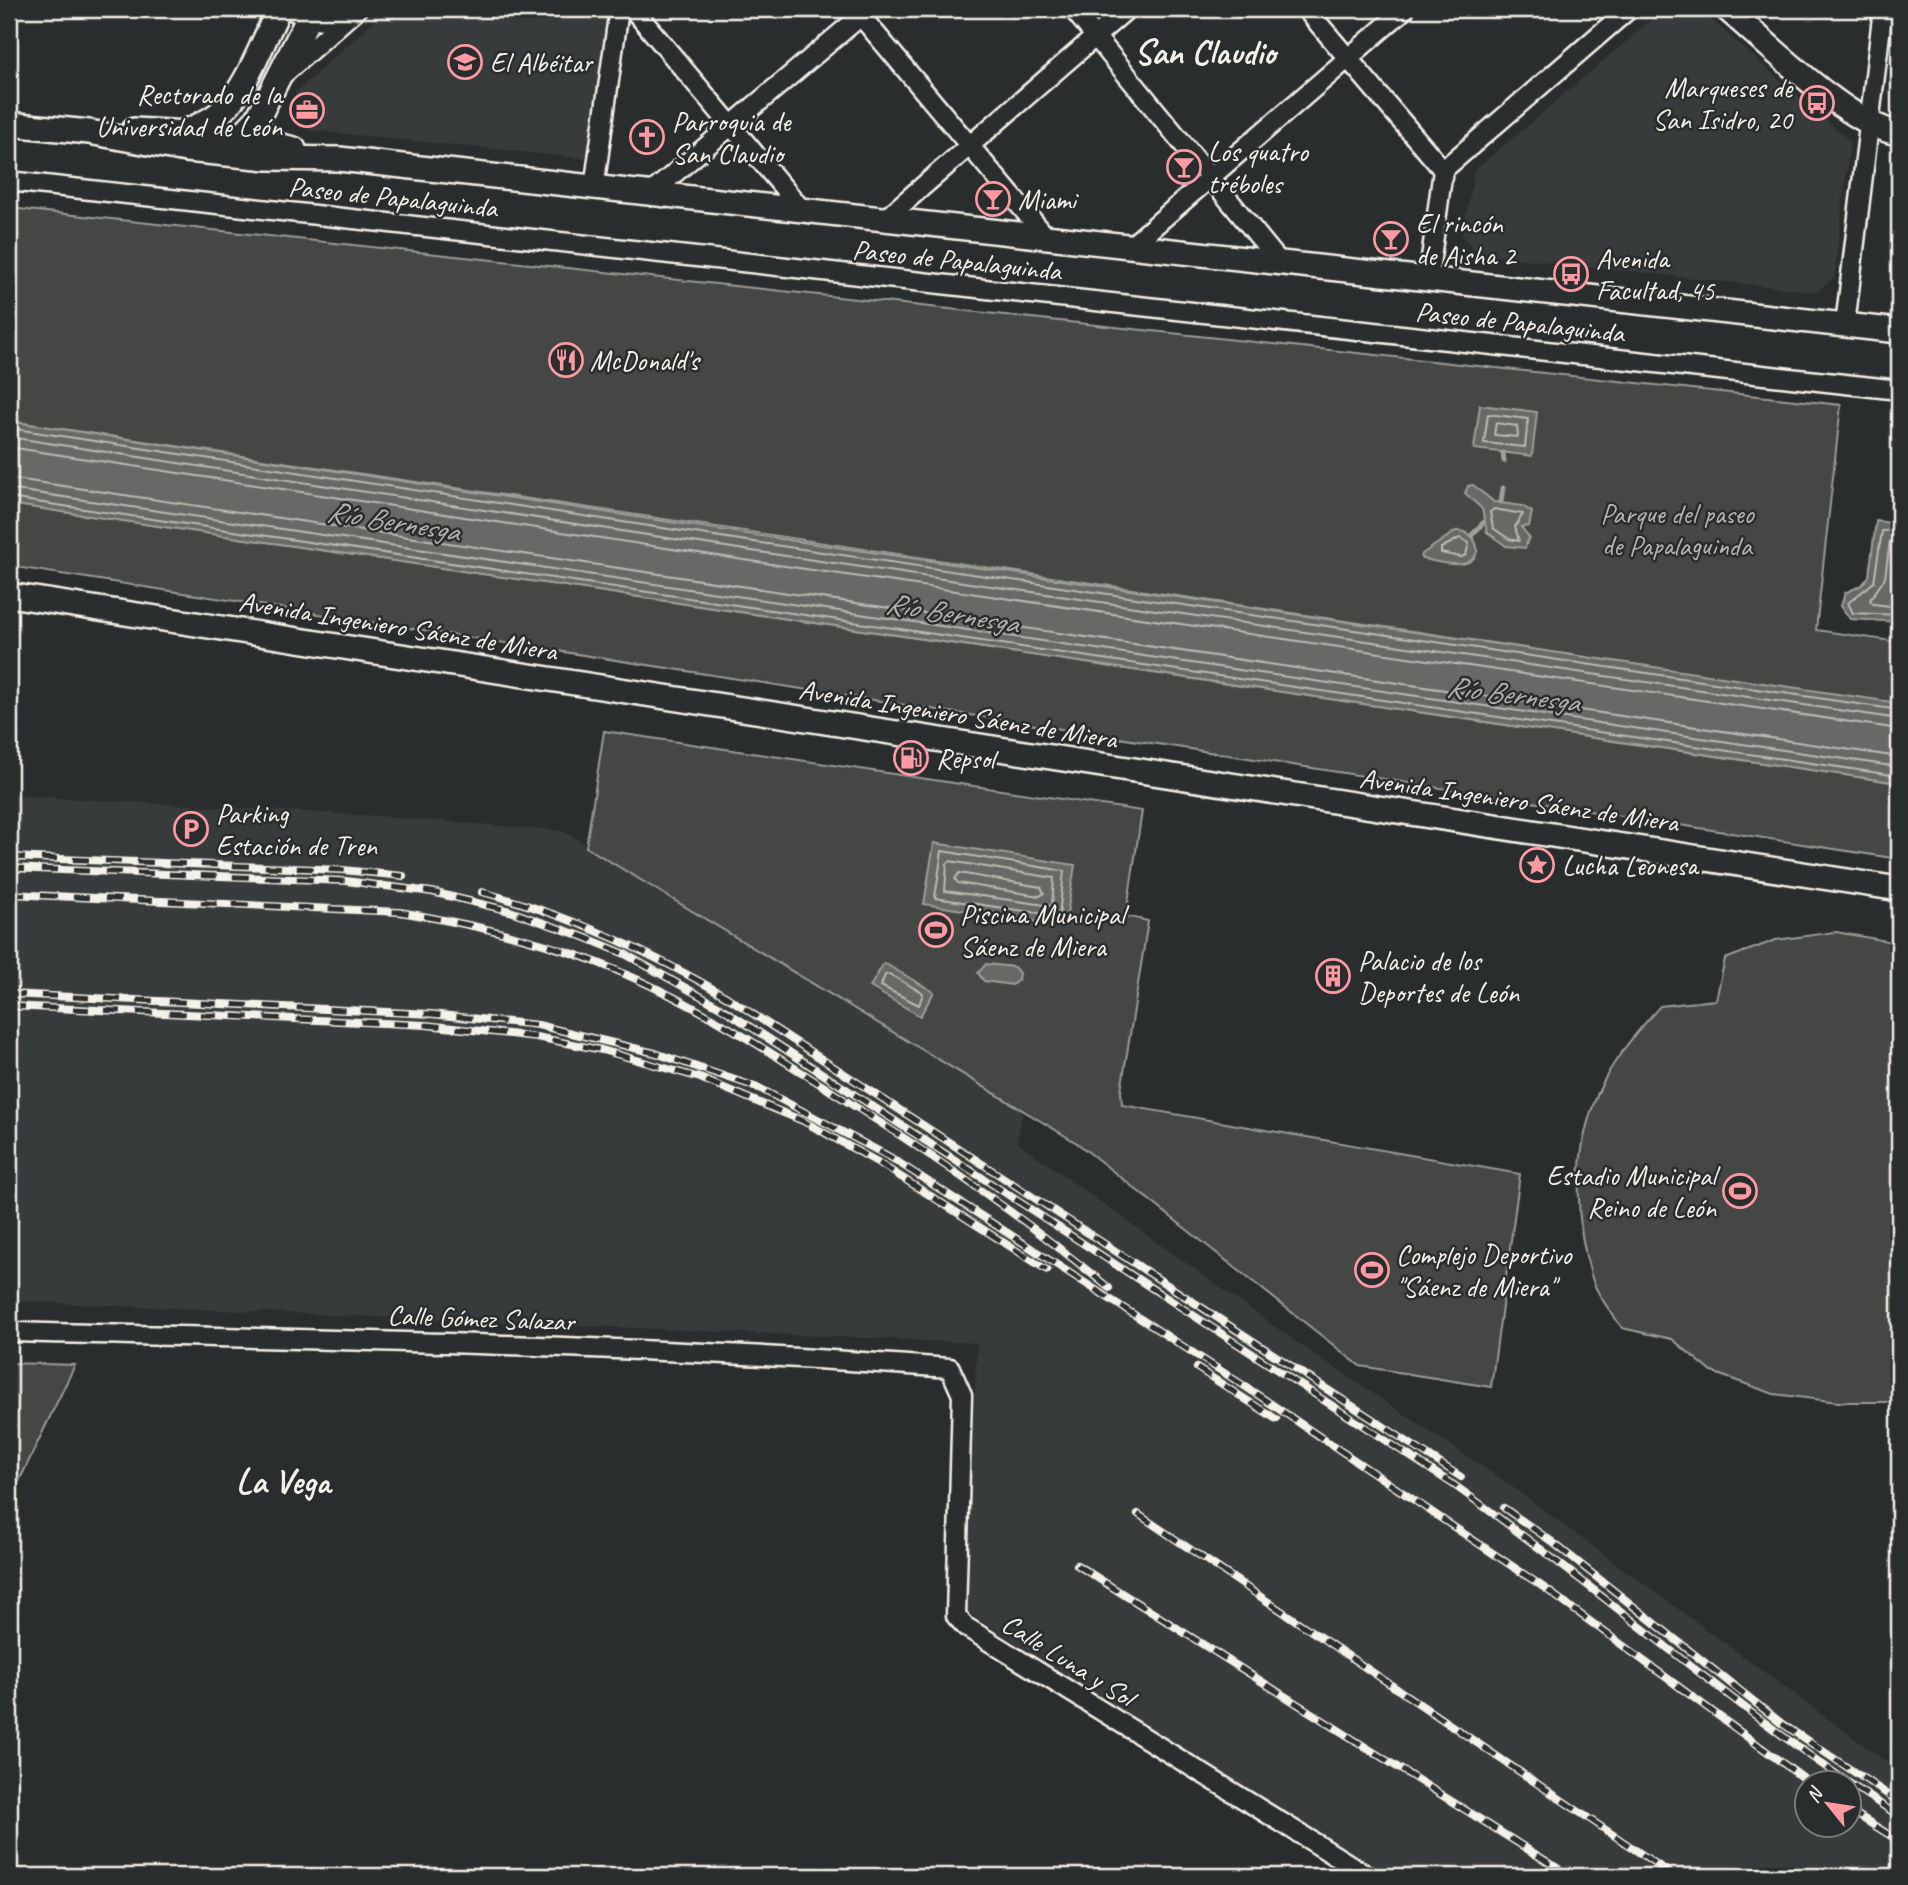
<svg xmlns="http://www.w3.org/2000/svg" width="1908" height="1885" viewBox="0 0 1908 1885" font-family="Caveat,sans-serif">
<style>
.built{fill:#373a3a;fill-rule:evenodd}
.green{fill:#444645;stroke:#9c9c96;stroke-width:2}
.water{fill:#676866;stroke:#9f9f9a;stroke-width:2}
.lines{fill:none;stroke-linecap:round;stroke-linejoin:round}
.shore{stroke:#bcbab4;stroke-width:2}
.stream{stroke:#9f9f9a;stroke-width:5}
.minor-casing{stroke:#f4f1e8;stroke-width:23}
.major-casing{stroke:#f4f1e8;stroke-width:28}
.minor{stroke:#2a2d2e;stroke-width:18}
.major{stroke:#2a2d2e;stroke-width:23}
.rail-casing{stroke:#f4f1e8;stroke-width:8}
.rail{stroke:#2a2d2e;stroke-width:5;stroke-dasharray:16;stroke-linecap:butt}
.labels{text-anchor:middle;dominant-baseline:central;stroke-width:5;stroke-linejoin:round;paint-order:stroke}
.poi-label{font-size:28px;fill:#f4f1e8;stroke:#2a2d2e;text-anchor:start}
.street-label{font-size:28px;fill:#f4f1e8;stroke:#2a2d2e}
.park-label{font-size:28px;fill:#b6b5af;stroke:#2a2d2e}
.water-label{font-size:30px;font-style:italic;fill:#b5b3ae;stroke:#2a2d2e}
.district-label{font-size:35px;font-weight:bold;fill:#f4f1e8;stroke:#2a2d2e}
</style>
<rect width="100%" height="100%" fill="#2a2d2e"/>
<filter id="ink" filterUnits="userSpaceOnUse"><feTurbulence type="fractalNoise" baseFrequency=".0143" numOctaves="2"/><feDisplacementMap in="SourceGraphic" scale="14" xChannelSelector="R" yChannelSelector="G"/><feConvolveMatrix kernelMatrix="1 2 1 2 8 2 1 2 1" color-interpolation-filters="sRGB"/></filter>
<g filter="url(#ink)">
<g class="built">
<polygon points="387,9 607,9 589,159 307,130 295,93"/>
<polygon points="1664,9 1699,9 1850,141 1834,278 1816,292 1478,254 1462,236 1474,171"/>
<path d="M9,795L378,816L563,831L1023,1110L1017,1142L1295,1341L1504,1481L1899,1771V1876H1386L965,1611L977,1343L9,1301ZM1806,1784H1848V1826H1806Z"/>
</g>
<g class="green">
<polygon points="9,208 1841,405 1816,630 1899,642 1899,704 9,421"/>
<polygon points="9,504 1899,783 1899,859 9,566"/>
<polygon points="604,731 1142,811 1126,916 1148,921 1121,1091 1122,1105 1520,1174 1491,1387 1360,1366 1077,1143 586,847"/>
<path d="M1836,932L1899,943V1399L1893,1402H1838L1774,1394L1712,1372L1672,1339L1622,1328C1612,1313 1597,1295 1592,1278C1573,1219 1574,1149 1598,1093C1612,1060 1637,1032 1660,1006L1716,1000L1725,959L1776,940Z"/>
<polygon points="9,1363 75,1365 9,1502"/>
</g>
<g class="water">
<polygon points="1480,405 1537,412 1532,456 1474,449"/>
<polygon points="9,421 748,534 1899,703 1899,783 9,504"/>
<polygon points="1473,485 1494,502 1522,506 1532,512 1529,526 1521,527 1529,537 1525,548 1506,546 1487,532 1482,509 1465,493 1468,486"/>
<polygon points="1876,521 1899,524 1899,622 1850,619 1841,606 1845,593 1862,585 1869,576"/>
<path d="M1456,531C1475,529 1487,556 1466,563C1454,567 1432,561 1421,558L1422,554Z"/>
<polygon points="934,843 1075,865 1065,926 924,904"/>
<polygon points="884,963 934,992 920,1016 870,987"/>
<polygon points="986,964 1014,967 1019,973 1018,980 1012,985 984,981 978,973"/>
</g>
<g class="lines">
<g class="shore">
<polygon points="1488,414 1528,419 1525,447 1484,443"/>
<polygon points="1496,423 1517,426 1518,437 1494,435"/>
<polyline points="9,428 747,541 1899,710"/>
<polyline points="9,437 745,550 1899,719"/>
<polyline points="9,447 744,560 1899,729"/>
<polyline points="9,478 1899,757"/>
<polyline points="9,489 1899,767"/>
<polyline points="9,498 1899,776"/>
<polygon points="1494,509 1523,514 1515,527 1519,541 1509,539 1493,528 1490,512"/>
<polyline points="1899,530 1882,531 1874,582 1848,603 1853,613 1899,615"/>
<polygon points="1460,538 1469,543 1466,555 1461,557 1441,553 1441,548"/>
<polyline points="1899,539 1890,541 1885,578 1870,600 1873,604 1899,607"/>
<polygon points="942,851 1064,871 1059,916 935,898"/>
<polygon points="950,861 1054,878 1052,906 945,891 947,864"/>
<polygon points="959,873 1041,887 1044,893 1040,896 958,883 955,879"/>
<polygon points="889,974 923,993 919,1005 881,986 885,975"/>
</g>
<g class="stream">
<polyline points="1503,453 1504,461"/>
<polyline points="1501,502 1503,488"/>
<polyline points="1472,535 1483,523"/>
</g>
<g class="minor-casing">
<g id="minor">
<polyline points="290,9 308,18 341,22"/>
<polyline points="633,9 803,211"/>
<polyline points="855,9 1047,238"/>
<polyline points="1073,9 1281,264"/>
<polyline points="1306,9 1443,170"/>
<polyline points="285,73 357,9"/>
<polyline points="9,181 1899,390"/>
<polyline points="594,188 619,9"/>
<polyline points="650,194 869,9"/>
<polyline points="884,220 1127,9"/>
<polyline points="1130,247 1405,9"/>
<polyline points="1428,280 1443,170 1629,9"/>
<polyline points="1845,325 1883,9"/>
<path d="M9,1332C323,1340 637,1344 950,1368L962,1395L956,1616L966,1627L1368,1876"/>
</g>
</g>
<g class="major-casing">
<g id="major">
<path d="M1727,9C1766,42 1851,127 1899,133"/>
<polyline points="9,124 89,132 186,150 267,158 339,159 1899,331"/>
<polyline points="134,130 241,136 294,149"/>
<path d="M185,132C198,126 212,120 223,110C247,88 264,38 279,9"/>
<polyline points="228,139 241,136 258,118 313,9"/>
<polyline points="9,595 1899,889"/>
</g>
</g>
<use href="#minor" class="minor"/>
<use href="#major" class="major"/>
<g class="rail-casing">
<g id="rail">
<polyline points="9,857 343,870 403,876"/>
<path d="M9,868L346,881L432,892L510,911L584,937L625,954L720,1007L1454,1485C1605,1592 1742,1716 1899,1816"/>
<path d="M482,892C570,915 649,951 727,997L1461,1477"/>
<path d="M9,894L400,912C476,925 553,942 625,974C708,1010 782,1060 859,1109C946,1164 1029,1222 1109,1288"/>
<polyline points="9,994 431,1014 538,1025 655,1053 759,1088 890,1157 1246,1387 1546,1589 1811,1784"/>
<polyline points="9,1006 426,1025 536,1037 602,1050 700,1078 803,1121 879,1163 1047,1270"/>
<polyline points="1197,1368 1276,1419"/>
<polyline points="1504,1508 1551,1541 1781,1723 1899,1802"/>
<polyline points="1138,1514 1674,1876"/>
<polyline points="1077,1565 1570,1876"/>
<polyline points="1848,1809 1899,1841"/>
</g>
</g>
<use href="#rail" class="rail"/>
</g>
</g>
<defs>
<g id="university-ring" transform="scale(1.75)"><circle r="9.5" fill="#2a2d2e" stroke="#ff9aa2" stroke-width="1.5"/><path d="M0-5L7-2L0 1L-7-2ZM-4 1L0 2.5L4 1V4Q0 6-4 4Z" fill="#ff9aa2"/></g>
<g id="bus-ring" transform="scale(1.75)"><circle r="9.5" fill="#2a2d2e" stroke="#ff9aa2" stroke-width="1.5"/><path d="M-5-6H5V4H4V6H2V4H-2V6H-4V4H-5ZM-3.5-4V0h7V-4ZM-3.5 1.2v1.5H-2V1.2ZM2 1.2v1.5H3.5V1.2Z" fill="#ff9aa2"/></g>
<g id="office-ring" transform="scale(1.75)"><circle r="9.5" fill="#2a2d2e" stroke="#ff9aa2" stroke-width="1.5"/><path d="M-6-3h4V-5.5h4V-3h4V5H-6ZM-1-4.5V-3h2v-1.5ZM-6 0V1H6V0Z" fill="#ff9aa2"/></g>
<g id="church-ring" transform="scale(1.75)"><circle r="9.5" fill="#2a2d2e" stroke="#ff9aa2" stroke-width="1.5"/><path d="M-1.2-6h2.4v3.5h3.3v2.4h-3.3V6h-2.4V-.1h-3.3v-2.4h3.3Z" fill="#ff9aa2"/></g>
<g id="bar-ring" transform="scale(1.75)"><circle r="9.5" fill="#2a2d2e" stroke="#ff9aa2" stroke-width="1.5"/><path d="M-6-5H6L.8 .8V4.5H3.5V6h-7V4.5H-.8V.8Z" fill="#ff9aa2"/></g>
<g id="restaurant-ring" transform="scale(1.75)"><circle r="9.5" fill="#2a2d2e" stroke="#ff9aa2" stroke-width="1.5"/><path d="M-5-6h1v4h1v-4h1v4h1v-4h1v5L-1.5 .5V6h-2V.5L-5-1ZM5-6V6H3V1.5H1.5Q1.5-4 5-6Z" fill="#ff9aa2"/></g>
<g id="fuel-ring" transform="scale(1.75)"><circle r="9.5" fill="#2a2d2e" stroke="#ff9aa2" stroke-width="1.5"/><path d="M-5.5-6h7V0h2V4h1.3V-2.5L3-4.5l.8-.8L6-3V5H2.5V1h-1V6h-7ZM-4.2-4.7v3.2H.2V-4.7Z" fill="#ff9aa2"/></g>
<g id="parking-ring" transform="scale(1.75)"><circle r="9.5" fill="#2a2d2e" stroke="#ff9aa2" stroke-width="1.5"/><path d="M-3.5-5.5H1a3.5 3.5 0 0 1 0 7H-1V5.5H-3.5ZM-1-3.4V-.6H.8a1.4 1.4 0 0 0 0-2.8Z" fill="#ff9aa2"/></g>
<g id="sight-ring" transform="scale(1.75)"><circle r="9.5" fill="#2a2d2e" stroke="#ff9aa2" stroke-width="1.5"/><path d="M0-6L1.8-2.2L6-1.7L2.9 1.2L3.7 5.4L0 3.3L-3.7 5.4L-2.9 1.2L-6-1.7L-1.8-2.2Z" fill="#ff9aa2"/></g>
<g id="stadium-ring" transform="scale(1.75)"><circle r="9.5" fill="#2a2d2e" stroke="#ff9aa2" stroke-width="1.5"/><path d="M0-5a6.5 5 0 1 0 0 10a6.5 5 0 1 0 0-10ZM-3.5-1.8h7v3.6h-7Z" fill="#ff9aa2"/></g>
<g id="building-ring" transform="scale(1.75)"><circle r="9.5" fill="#2a2d2e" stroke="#ff9aa2" stroke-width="1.5"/><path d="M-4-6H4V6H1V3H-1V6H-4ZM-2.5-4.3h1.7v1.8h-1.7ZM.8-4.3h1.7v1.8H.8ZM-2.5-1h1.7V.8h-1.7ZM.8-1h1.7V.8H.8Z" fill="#ff9aa2"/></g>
</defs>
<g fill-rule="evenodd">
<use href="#university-ring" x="465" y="62"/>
<use href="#bus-ring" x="1817" y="103"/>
<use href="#office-ring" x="307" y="110"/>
<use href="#church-ring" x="647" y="137"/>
<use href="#bar-ring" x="1184" y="167"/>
<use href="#bar-ring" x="993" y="199"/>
<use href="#bar-ring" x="1391" y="239"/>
<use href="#bus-ring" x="1571" y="274"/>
<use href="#restaurant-ring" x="566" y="360"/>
<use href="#fuel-ring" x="911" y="758"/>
<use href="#parking-ring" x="191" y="829"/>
<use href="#sight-ring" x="1537" y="865"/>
<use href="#stadium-ring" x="936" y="930"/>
<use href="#building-ring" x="1333" y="976"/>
<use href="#stadium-ring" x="1740" y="1191"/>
<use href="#stadium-ring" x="1372" y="1270"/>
</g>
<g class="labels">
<g class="poi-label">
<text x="490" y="62">El Albéitar</text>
<text x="1792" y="87" text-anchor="end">Marqueses de<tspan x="1792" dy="32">San Isidro, 20</tspan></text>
<text x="282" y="94" text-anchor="end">Rectorado de la<tspan x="282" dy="32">Universidad de León</tspan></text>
<text x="672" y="121">Parroquia de<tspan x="672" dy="32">San Claudio</tspan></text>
<text x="1208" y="151">Los quatro<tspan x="1208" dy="32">tréboles</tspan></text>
<text x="1018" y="199">Miami</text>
<text x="1416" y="223">El rincón<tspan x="1416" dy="32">de Aisha 2</tspan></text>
<text x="1596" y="258">Avenida<tspan x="1596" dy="32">Facultad, 45</tspan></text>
<text x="590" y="360">McDonald's</text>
<text x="936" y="758">Repsol</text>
<text x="216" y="813">Parking<tspan x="216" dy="32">Estación de Tren</tspan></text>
<text x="1562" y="865">Lucha Leonesa</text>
<text x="960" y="914">Piscina Municipal<tspan x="960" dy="32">Sáenz de Miera</tspan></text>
<text x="1358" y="960">Palacio de los<tspan x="1358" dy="32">Deportes de León</tspan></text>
<text x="1716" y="1175" text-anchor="end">Estadio Municipal<tspan x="1716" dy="32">Reino de León</tspan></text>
<text x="1396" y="1254">Complejo Deportivo<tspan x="1396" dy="32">"Sáenz de Miera"</tspan></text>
</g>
<g class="street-label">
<text transform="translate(393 197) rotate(6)">Paseo de Papalaguinda</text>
<text transform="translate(957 260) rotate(6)">Paseo de Papalaguinda</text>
<text transform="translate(1520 322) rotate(6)">Paseo de Papalaguinda</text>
<text transform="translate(398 626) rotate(9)">Avenida Ingeniero Sáenz de Miera</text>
<text transform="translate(958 714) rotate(9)">Avenida Ingeniero Sáenz de Miera</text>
<text transform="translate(1519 800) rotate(8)">Avenida Ingeniero Sáenz de Miera</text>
<text transform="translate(481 1318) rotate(2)">Calle Gómez Salazar</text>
<text transform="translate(1068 1660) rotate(32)">Calle Luna y Sol</text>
</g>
<g class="park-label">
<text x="1677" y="513">Parque del paseo<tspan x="1677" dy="32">de Papalaguinda</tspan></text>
</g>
<g class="water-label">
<text transform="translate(393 521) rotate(9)">Río Bernesga</text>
<text transform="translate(952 613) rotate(9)">Río Bernesga</text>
<text transform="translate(1513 694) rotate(7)">Río Bernesga</text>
</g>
<g class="district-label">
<text x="1205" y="52">San Claudio</text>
<text x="283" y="1481">La Vega</text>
</g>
</g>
<rect width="1908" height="1885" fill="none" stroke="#2a2d2e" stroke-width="35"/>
<rect x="18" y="18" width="1873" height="1850" fill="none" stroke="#f4f1e8" stroke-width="2.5" filter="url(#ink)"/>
<g transform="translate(1828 1804) rotate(300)"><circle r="33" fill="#2a2d2e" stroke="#7b7b78" stroke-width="2"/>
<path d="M0-5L12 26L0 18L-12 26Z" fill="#ff9aa2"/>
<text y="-10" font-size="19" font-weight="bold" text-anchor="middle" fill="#f4f1e8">N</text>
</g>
</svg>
